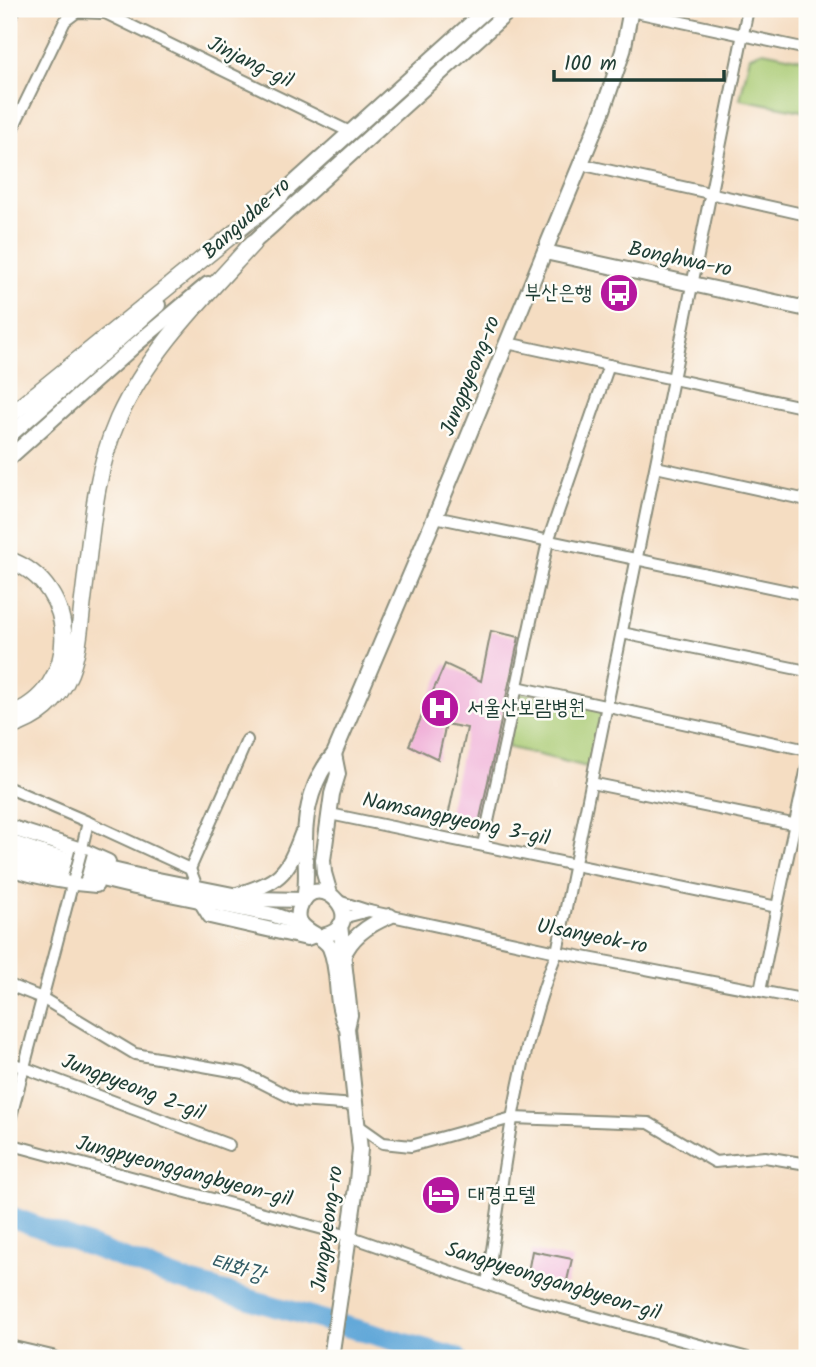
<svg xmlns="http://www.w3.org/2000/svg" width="816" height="1367" viewBox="0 0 816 1367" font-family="Kalam,'Poor Story',sans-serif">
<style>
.green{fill:#aacb74;stroke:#648454;stroke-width:2}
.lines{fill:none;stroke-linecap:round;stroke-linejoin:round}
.river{stroke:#64a9d9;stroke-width:21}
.building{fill:#efaad6}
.minor-casing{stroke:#8a8d7b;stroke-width:14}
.major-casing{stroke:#8a8d7b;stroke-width:18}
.highway-casing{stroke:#8a8d7b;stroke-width:19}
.minor{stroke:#fff;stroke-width:10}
.major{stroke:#fff;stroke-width:14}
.highway{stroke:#fff;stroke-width:16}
.minor-bridge-casing{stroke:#8a8d7b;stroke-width:14;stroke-linecap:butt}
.minor-bridge{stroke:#fff;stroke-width:10}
.labels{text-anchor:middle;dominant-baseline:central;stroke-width:5;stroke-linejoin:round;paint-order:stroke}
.street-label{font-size:21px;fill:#1f3d34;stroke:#fdfcf7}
.poi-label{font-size:21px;fill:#1f3d34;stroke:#fdfcf7;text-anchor:start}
.water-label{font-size:23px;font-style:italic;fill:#345d66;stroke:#fdfcf7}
</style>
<rect width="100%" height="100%" fill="#fdfcf7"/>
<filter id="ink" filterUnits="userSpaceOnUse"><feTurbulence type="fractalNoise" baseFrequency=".0143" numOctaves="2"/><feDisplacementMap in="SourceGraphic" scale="14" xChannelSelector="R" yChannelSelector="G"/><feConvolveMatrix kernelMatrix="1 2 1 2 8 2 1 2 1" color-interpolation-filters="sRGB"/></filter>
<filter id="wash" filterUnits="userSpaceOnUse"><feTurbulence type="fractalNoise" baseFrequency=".00686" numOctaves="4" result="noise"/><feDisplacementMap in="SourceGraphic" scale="28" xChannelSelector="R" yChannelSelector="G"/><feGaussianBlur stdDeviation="1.57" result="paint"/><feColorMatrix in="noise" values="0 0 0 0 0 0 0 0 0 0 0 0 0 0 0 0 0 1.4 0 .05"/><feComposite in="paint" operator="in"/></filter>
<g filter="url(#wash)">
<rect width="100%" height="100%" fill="#f5ddc2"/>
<g class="green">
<polygon points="763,51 807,60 807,112 740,99 750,56"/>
<polygon points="519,692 602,709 591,768 507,747"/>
</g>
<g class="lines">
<polyline class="river" points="9,1216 178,1279 457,1358"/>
</g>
<g id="blocks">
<g class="building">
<polygon points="491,631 519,637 478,828 447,821 467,728 446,724 438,759 409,745 445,664 481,681"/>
<polygon points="432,1184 456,1192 452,1206 427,1199"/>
<polygon points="532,1251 572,1259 566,1285 527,1277"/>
</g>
</g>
</g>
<g filter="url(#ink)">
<use href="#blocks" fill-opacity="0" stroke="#8a8d7b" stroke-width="2"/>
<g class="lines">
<g class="minor-casing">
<g id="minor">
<polyline points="97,9 350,132"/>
<polyline points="631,11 807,49"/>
<polyline points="9,136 65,21 77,12 101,13"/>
<polyline points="580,164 807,215"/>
<polyline points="507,343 807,408"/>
<polyline points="656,467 807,500"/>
<polyline points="435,517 807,595"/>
<polyline points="622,633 807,671"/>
<polyline points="517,687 807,750"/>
<polyline points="591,783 807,827"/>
<polyline points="9,788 88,822 190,869 197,887"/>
<polyline points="330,814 777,907 807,767"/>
<polyline points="483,845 548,541 609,365"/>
<polyline points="81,852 88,822"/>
<polyline points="190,869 247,740"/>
<polyline points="338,901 369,911 342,918"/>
<polyline points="369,911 557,952 807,1000"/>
<polyline points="9,985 42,998 135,1054 243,1073 298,1101 357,1105"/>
<polyline points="760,991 777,907"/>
<polyline points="9,1062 229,1145"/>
<polyline points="9,1124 74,878"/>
<polyline points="359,1126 383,1143 411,1146 512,1118 649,1123 715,1162 765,1157 807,1164"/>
<polyline points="9,1144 349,1236 532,1300 748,1358"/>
<path d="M487,1284C504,1174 515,1056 557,952L748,9"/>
</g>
</g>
<g class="major-casing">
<g id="major">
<polyline points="272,203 487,9"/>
<polyline points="246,249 511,9"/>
<polyline points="545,252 807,309"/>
<polyline points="9,436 158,305"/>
<polyline points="9,458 134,346 208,284"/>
<polyline points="334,754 435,517 603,110 623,51 631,9"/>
<polyline points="9,827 81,850 108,862"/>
<path d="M9,842L48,855L138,876L253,899L304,900C308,879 305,861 305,840C305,809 314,777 334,754L338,774L332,794L323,860L324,873L330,894"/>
<polyline points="9,857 135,887 274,915 302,925"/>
<path d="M9,868C38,877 66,883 96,885"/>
<path d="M237,895C279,881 286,877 302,834"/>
<polyline points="199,898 210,916 307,938 315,935"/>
<path d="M322,936C373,925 319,865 301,905C289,931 323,932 330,948C341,974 333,1003 347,1028L350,1015L340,925"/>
<path d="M343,957C351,936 370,924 390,916"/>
<polyline points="9,1348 52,1358"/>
<polyline points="331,1358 357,1181 360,1149 347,1028"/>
</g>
</g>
<g class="highway-casing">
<g id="highway">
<polyline points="9,14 12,9"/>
<polyline points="9,416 281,195"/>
<path d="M9,560C81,586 82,690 9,715"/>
<path d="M9,727C37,719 59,701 70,673C79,650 80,625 83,600C91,540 93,476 118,419C149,351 204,297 253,243"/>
</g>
</g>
<use href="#minor" class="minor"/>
<use href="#major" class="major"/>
<use href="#highway" class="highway"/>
<g class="minor-bridge-casing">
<polyline id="minor-bridge" points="74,878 81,852"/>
</g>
<use href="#minor-bridge" class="minor-bridge"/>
</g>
</g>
<defs>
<g id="bus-disc" transform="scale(2.0125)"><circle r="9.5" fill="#b5179e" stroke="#fdfcf7"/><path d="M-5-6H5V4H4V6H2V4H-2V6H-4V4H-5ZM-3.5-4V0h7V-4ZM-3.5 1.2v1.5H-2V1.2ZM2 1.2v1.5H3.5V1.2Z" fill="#fff"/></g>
<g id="hospital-disc" transform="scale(2.0125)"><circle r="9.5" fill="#b5179e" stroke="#fdfcf7"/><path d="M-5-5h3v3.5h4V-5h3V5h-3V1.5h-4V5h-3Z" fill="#fff"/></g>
<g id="hotel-disc" transform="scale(2.0125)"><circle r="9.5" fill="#b5179e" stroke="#fdfcf7"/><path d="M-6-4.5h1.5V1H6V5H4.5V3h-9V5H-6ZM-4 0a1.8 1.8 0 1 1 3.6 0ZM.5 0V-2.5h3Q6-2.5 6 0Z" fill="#fff"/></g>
</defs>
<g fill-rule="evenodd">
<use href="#bus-disc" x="619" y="293"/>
<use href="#hospital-disc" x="440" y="708"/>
<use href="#hotel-disc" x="441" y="1195"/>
</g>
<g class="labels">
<g class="street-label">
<text transform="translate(250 63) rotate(26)">Jinjang-gil</text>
<text transform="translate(247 219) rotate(-42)">Bangudae-ro</text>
<text transform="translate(680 260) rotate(12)">Bonghwa-ro</text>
<text transform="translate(471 376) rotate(-68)">Jungpyeong-ro</text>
<text transform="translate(456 820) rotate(12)">Namsangpyeong 3-gil</text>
<text transform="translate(592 937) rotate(11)">Ulsanyeok-ro</text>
<text transform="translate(133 1088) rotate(21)">Jungpyeong 2-gil</text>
<text transform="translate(184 1172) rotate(15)">Jungpyeonggangbyeon-gil</text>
<text transform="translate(328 1229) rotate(-82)">Jungpyeong-ro</text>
<text transform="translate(553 1282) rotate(17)">Sangpyeonggangbyeon-gil</text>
</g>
<g class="poi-label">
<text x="592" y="293" text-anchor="end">부산은행</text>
<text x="467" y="708">서울산보람병원</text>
<text x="468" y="1195">대경모텔</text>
</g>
<g class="water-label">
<text transform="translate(238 1269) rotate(16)">태화강</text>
</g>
</g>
<rect width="816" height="1367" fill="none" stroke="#fdfcf7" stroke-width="35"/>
<path d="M554 70v10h170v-10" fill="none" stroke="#1f3d34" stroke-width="3.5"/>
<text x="564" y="70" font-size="21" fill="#1f3d34" stroke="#fdfcf7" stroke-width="5" paint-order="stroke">100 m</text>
</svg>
